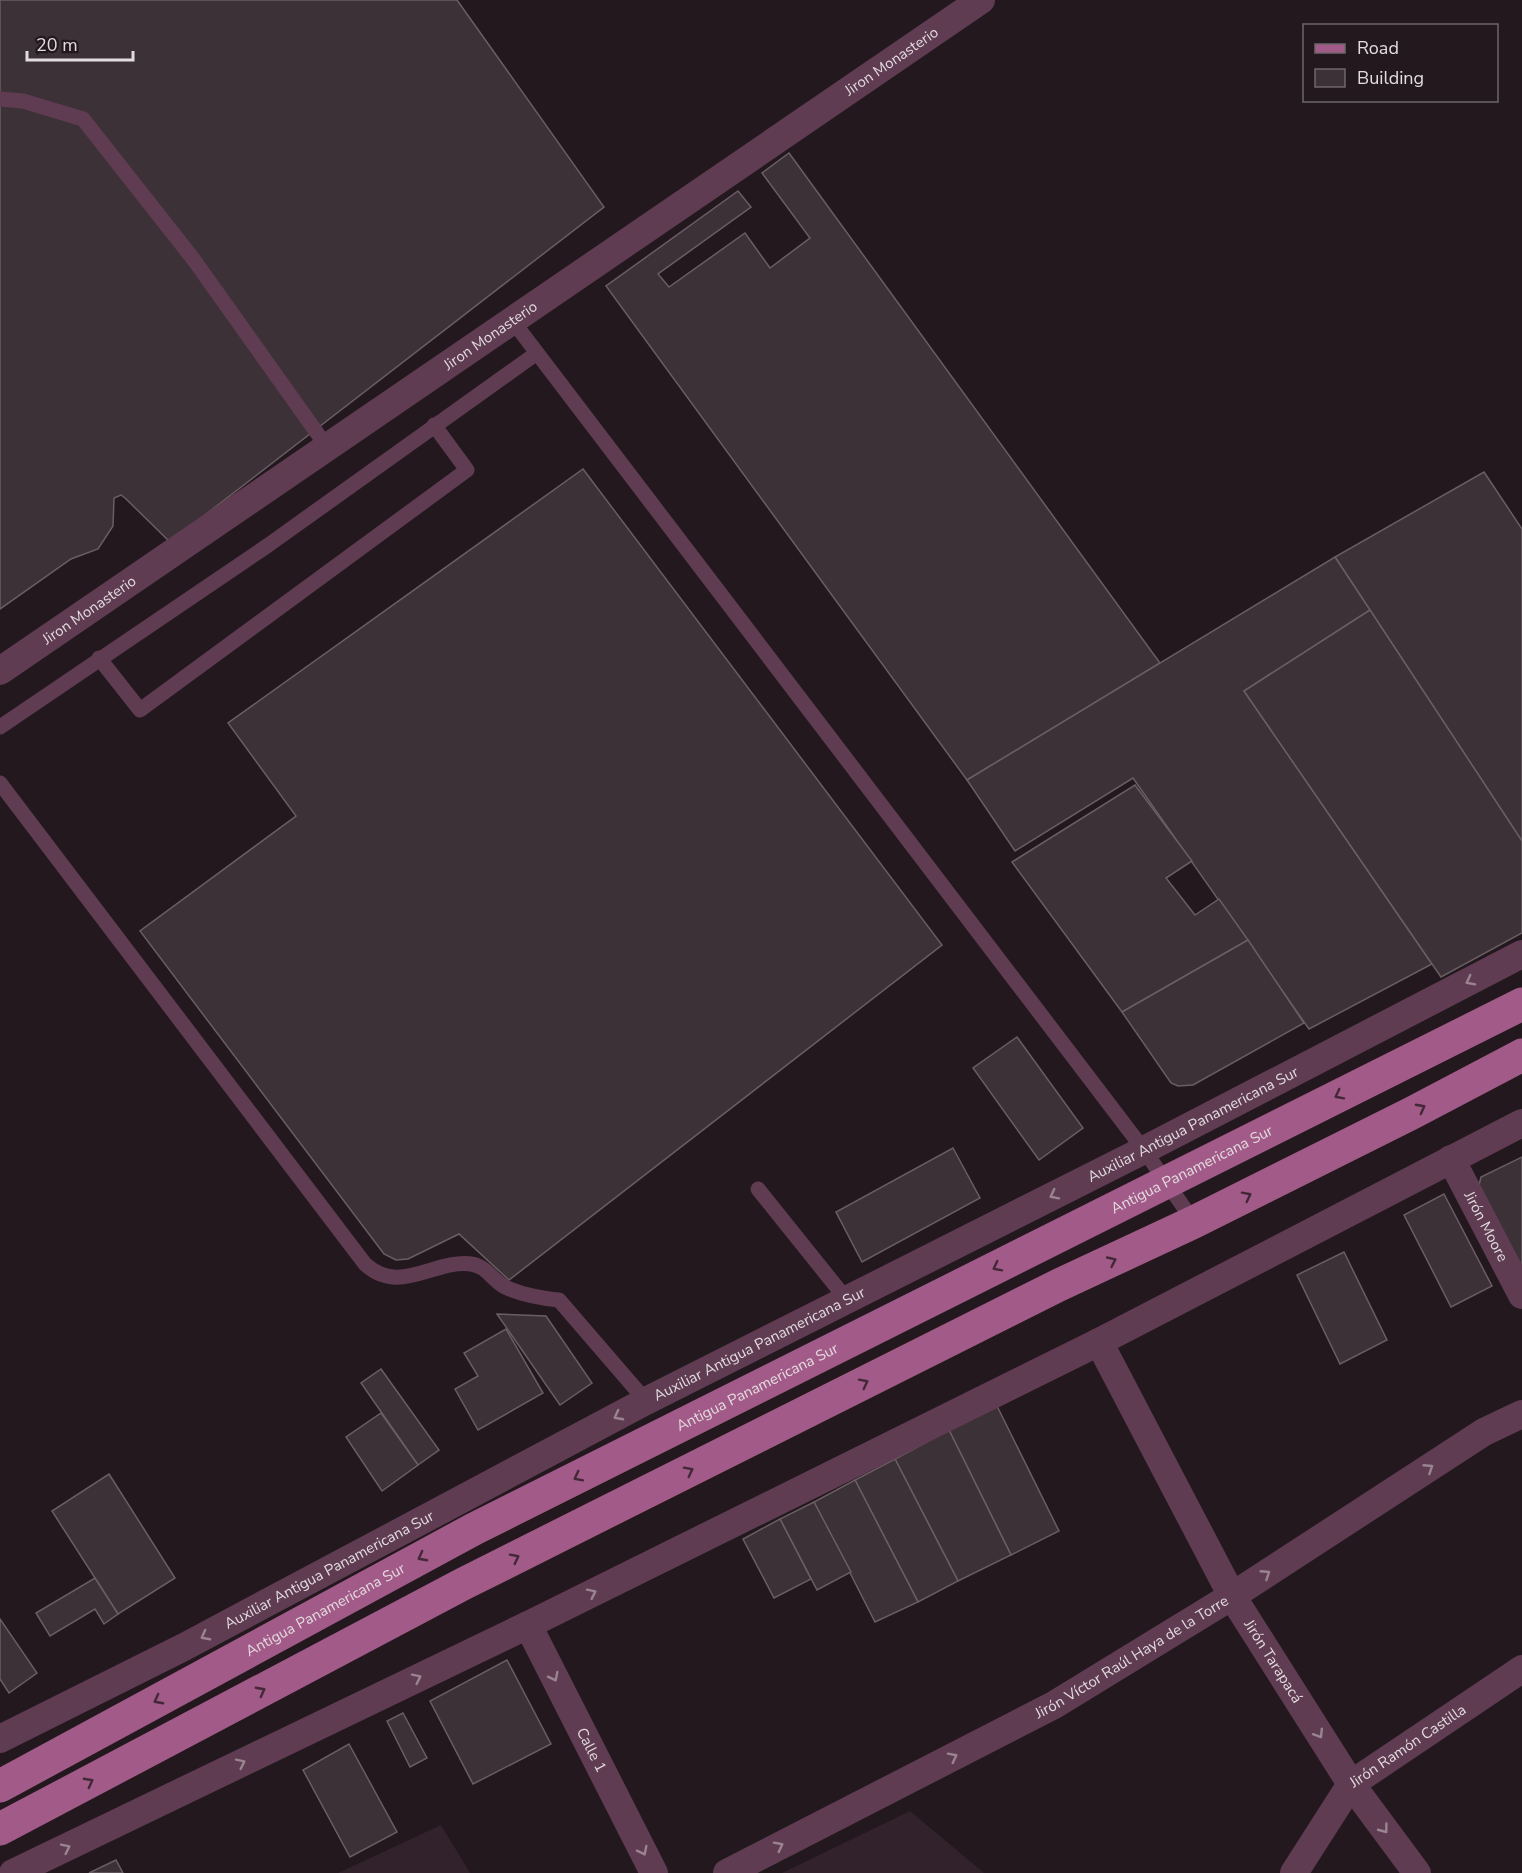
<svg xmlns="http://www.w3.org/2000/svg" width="1522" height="1873" viewBox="0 0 1522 1873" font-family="'Nunito Sans',sans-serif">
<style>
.built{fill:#32222b}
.building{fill:#3d3138;stroke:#6a5d64;stroke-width:1.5}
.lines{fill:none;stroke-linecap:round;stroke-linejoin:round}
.service{stroke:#5f3c52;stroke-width:15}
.minor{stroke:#5f3c52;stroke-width:28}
.primary{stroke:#a25a88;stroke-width:33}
.oneway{stroke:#9a8491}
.oneway2{stroke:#432838}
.labels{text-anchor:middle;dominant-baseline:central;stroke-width:4.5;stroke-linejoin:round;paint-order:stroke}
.street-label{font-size:15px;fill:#e2dbdf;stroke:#23181e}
</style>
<rect width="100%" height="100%" fill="#23181e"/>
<g class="built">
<polygon points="910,1811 984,1873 782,1873"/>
<polygon points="441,1825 470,1873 338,1873"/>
</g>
<g class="building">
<polygon points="0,0 457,0 604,207 170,542 125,498 121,495 114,498 113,526 98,549 71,559 0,609"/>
<polygon points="789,153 1160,663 967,780 606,286 738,191 751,207 658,274 669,287 745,233 770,268 810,238 762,173"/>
<polygon points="583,469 942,945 509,1280 459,1234 408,1259 396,1260 384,1254 140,931 296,816 228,723"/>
<polygon points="1484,472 1522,529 1522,841 1335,557"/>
<polygon points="1335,557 1370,610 1244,691 1432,964 1309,1029 1133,778 1015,851 967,780"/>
<polygon points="1370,610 1522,841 1522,933 1441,977 1244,691"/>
<polygon points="1135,785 1192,861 1166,878 1195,915 1219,899 1248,940 1122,1012 1012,862"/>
<polygon points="1248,940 1304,1023 1193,1085 1178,1086 1171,1083 1122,1012"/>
<polygon points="1017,1037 1083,1128 1039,1160 973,1068"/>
<polygon points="953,1148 980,1198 862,1262 836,1212"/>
<polygon points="1522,1157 1522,1276 1478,1189 1481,1177"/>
<polygon points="1444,1194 1492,1286 1451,1307 1404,1215"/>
<polygon points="1344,1252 1387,1340 1340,1364 1297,1275"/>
<polygon points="497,1314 546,1316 592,1383 560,1405"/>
<polygon points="506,1329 543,1393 478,1430 455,1389 478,1376 464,1353"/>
<polygon points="381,1369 439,1450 418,1465 361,1383"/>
<polygon points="997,1406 1059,1531 1011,1555 949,1430"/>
<polygon points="381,1413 418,1465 382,1491 346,1437"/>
<polygon points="949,1430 1011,1555 958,1581 895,1459"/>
<polygon points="895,1459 958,1581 918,1602 855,1480"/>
<polygon points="109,1474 175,1578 118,1614 52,1511"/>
<polygon points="855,1480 918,1602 875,1622 814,1502"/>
<polygon points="814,1502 851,1572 817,1590 780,1519"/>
<polygon points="780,1519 811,1579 774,1598 743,1539"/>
<polygon points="95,1578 118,1614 104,1624 95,1609 50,1636 36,1613"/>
<polygon points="0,1619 37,1673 9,1693 0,1679"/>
<polygon points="507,1660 551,1744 473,1784 430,1701"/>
<polygon points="403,1713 427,1758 410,1767 387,1721"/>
<polygon points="349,1744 397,1832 350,1857 303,1770"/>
<polygon points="116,1860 123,1873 89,1873"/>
</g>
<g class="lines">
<g class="service">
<polyline points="0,99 23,101 83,119 194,260 327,447"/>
<polyline points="512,320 1144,1150 1194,1222"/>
<polyline points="99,658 140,710 467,470 434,425"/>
<polyline points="0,727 267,546 537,353"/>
<path d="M0,783L365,1264C399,1296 435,1259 471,1264C487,1266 492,1280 505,1287C522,1295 540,1298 559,1300L646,1401"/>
<polyline points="758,1189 847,1300"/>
</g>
<g class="minor">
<path id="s1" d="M0,671L981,0"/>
<path id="s2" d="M1451,1159L1522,1295"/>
<path id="s3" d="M1099,1342L1232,1596L1351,1784L1417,1873"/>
<path id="s4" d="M528,1625L654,1873"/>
<path id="s5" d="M0,1739L184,1647L646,1401L1144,1150L1522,954"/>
<polyline points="13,1873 528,1625 1099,1342 1522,1123"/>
<path id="s6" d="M727,1873L1054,1705L1232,1596L1484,1432L1522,1414"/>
<path id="s7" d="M1294,1873L1351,1784L1522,1669"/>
</g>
<g class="primary">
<path id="s8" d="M0,1786L474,1529L1522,1004"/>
<polyline points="0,1829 463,1584 1059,1285 1194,1222 1412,1113 1522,1055"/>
</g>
</g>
<defs><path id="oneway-chevron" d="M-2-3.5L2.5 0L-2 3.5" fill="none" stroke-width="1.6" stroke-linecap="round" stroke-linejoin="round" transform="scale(1.5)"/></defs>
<g class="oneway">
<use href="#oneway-chevron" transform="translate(1470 981) rotate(153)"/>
<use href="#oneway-chevron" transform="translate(1054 1195) rotate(153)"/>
<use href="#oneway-chevron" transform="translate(618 1416) rotate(152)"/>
<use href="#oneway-chevron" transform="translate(1429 1468) rotate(-33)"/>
<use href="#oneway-chevron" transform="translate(1266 1574) rotate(-33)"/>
<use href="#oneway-chevron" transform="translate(592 1593) rotate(-26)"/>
<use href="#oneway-chevron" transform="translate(205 1636) rotate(152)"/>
<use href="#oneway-chevron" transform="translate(554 1677) rotate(63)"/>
<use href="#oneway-chevron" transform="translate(417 1678) rotate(-26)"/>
<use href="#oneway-chevron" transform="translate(1319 1734) rotate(58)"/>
<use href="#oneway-chevron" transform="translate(953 1757) rotate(-27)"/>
<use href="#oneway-chevron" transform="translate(241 1763) rotate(-26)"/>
<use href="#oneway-chevron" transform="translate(1384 1829) rotate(53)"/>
<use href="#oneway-chevron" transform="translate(779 1846) rotate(-27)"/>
<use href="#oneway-chevron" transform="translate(66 1848) rotate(-26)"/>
<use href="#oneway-chevron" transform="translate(643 1851) rotate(63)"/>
</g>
<g class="oneway2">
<use href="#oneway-chevron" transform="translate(1339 1095) rotate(153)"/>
<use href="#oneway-chevron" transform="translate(1421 1108) rotate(-28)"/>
<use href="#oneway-chevron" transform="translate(1247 1196) rotate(-27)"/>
<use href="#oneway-chevron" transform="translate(1112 1261) rotate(-25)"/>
<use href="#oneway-chevron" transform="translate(997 1267) rotate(153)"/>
<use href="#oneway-chevron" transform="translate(864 1383) rotate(-27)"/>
<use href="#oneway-chevron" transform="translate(689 1471) rotate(-27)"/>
<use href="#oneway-chevron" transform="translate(578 1477) rotate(153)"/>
<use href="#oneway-chevron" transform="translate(422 1557) rotate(152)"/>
<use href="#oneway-chevron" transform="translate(515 1558) rotate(-27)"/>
<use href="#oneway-chevron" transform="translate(261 1691) rotate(-28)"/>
<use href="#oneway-chevron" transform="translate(158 1700) rotate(152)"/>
<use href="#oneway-chevron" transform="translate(89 1782) rotate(-28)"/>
</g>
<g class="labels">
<g class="street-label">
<text stroke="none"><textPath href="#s1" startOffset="1080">Jiron Monasterio</textPath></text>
<text stroke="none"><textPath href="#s1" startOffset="594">Jiron Monasterio</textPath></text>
<text stroke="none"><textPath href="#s1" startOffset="108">Jiron Monasterio</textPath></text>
<text stroke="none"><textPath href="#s5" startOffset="1342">Auxiliar Antigua Panamericana Sur</textPath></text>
<text stroke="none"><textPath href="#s8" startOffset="1342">Antigua Panamericana Sur</textPath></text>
<text stroke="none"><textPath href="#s2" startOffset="76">Jirón Moore</textPath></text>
<text stroke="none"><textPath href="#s5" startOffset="856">Auxiliar Antigua Panamericana Sur</textPath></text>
<text stroke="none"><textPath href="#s8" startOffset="856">Antigua Panamericana Sur</textPath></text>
<text stroke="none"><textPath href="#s5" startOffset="370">Auxiliar Antigua Panamericana Sur</textPath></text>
<text stroke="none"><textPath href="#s8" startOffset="370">Antigua Panamericana Sur</textPath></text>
<text stroke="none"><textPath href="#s6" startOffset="459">Jirón Víctor Raúl Haya de la Torre</textPath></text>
<text stroke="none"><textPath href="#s3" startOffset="364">Jirón Tarapacá</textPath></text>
<text stroke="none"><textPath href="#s7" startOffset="174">Jirón Ramón Castilla</textPath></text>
<text stroke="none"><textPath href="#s4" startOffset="140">Calle 1</textPath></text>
</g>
</g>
<rect x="1303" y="24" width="195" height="78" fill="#23181e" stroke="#6f666b" stroke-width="1.5"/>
<rect x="1315" y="44" width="30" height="9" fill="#a25a88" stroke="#6f666b" stroke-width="1.5"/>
<text x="1357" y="54" font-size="18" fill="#e2dbdf">Road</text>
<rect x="1315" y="69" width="30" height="18" fill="#3d3138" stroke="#6f666b" stroke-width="1.5"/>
<text x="1357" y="84" font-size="18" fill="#e2dbdf">Building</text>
<path d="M27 51v9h106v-9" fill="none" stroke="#e2dbdf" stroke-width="3"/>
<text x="36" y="51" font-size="18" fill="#e2dbdf" stroke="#23181e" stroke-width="4.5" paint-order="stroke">20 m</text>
</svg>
